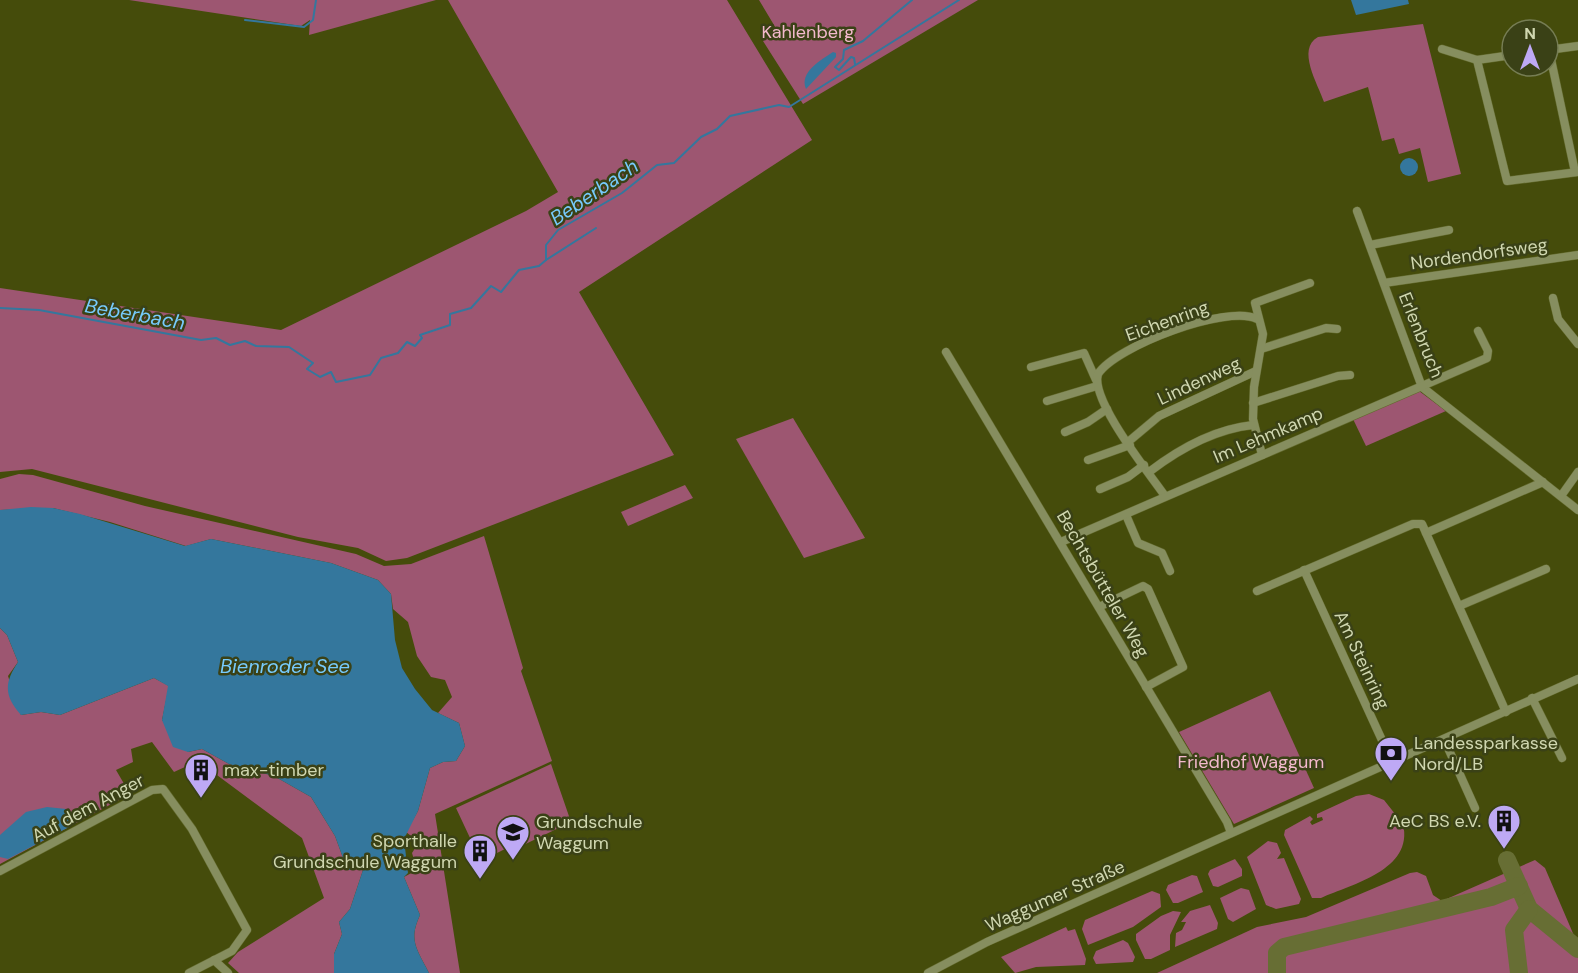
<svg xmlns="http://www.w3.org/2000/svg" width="1578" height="973" viewBox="0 0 1578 973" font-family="'DM Sans',sans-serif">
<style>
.green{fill:#9d5671}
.water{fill:#34779d}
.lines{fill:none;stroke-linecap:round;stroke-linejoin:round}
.stream{stroke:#34779d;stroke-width:2}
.taxiway{stroke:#676e34;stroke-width:18}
.minor-casing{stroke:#646b2f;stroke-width:9}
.minor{stroke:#868e5f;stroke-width:8}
.labels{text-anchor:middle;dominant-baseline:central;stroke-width:5;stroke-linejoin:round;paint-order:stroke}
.park-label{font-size:18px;fill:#f3b9cd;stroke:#3a4116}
.street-label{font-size:18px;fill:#d0d7b0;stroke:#3a4116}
.poi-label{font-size:18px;fill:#d0d7b0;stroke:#3a4116;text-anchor:start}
.water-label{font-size:20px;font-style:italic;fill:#77cbfd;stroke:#3a4116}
</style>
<rect width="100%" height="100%" fill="#454c0b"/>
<g class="green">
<polygon points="129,0 436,0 309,35 310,20 301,26"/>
<polygon points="448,0 727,0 812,140 579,292 674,455 407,558 386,561 358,548 298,537 32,469 0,472 0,288 281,330 526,211 558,192"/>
<polygon points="759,0 978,0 803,104 763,41 777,30"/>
<path d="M1423,24L1461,174L1428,182L1420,148L1399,154L1394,138L1382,141L1368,87L1324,102C1318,84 1296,49 1318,37Z"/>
<polygon points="1419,391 1446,411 1366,446 1353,419"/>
<polygon points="793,418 865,538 804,558 736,439"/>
<path d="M19,474L33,475L145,506L356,554L384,566L411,564L484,536L523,668L521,671L552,761L435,814L460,973H429C417,949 408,941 420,915L404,877L417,870L412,853L419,842L406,832L418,811L430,768L443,762L456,761L465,746L459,723L438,713L452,697L445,680L431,677L417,656L408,622L393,609L391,594L378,580L331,563L211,539L186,546L110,522L53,508L0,510V479Z"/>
<polygon points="685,485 693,498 628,526 621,512"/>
<polygon points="0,628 7,635 18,662 8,676 21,715 41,712 60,715 154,678 169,686 162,720 188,752 202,749 229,764 274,776 311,797 335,836 346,866 350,870 364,867 350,909 339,922 342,934 334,954 334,973 239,973 228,963 238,952 324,898 302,838 198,761 174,772 152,742 131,749 133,762 116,770 130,794 0,864"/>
<polygon points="1270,691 1314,788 1234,824 1179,732"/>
<polygon points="551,764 571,822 509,852 507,848 495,854 492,849 478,855 456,808"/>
<path d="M1369,794L1384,800L1403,824C1414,870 1352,884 1321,898H1312L1284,835L1285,830L1310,816L1313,819L1310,822L1312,825L1323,820L1322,817L1317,818V814L1356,796Z"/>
<polygon points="1268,841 1277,843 1281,853 1277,859 1284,858 1301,899 1299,904 1276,909 1266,905 1247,857"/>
<polygon points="1235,859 1242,869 1242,876 1218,887 1213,886 1208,874 1210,870"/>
<polygon points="1535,860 1545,868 1578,945 1578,973 1157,973 1257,927 1306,917 1410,873 1417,872 1426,876 1433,895 1442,901"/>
<polygon points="1192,875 1197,876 1203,892 1178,903 1173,903 1166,890 1168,885"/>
<polygon points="1241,888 1249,890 1256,909 1233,922 1228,919 1220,898"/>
<polygon points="1152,891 1160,894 1161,907 1133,927 1088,945 1082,929 1085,920"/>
<polygon points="1210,905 1218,923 1217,929 1175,947 1176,933 1182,930 1186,922 1181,922 1190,911"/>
<polygon points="1173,911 1181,912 1170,935 1170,950 1151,959 1145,959 1136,940 1136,934 1161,916"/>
<polygon points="1066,927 1068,931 1075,929 1086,959 1085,965 1036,967 1015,973 1001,957"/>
<polygon points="1123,940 1128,943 1135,957 1133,962 1096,964 1093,958 1096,951"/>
</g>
<g class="water">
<polygon points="1351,0 1408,0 1409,4 1356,15"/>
<path d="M833,52L836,53V57L806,89C799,72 821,60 833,52Z"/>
<circle cx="1409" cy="167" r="9"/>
<path d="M31,507L53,508L80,514L185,546L211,539L331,563L378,580L391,594L395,640L402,668L415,689L432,710L459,723L465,746L456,761L443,762L430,768L418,811L404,839L408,873L404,877L420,915C408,941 417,949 429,973H334V954L342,934L339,922L350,909L364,867L349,870L346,866L335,836L311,797L274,776L229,764L202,749L188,752L173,747L162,720L168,686L154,678L60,715L41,712L21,715C4,696 4,683 18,662L7,635L0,628V510Z"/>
<polygon points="47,807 66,809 71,813 73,821 69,827 8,859 0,857 0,835 26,812"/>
</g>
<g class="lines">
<g class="stream">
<polyline points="245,20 304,27 313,20 316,0"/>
<polyline points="855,64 854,58 851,57 839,70 835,67 843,59 844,50 863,41 912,0"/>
<polyline points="546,260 596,228"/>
<polyline points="0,308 39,310 201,340 216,338 230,345 245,341 256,346 289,347 313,363 307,369 320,377 331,372 336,382 370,375 381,358 398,353 407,342 415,346 422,338 420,335 450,325 450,314 471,308 491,286 501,292 519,270 539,266 546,260 546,245 558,230 622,193 657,165 674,163 701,137 717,129 730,116 779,105 789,107 959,0"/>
</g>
<g class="taxiway">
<polyline points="1507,860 1529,909 1578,949"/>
<polyline points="1277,973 1277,953 1284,947 1491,897 1519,886"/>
<polyline points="1519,973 1514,930 1529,909"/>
</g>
<g class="minor-casing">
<g id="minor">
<polyline points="1442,49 1477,60"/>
<polyline points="1548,50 1578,46"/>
<polyline points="1549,50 1575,172"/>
<polyline points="1512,55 1477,60 1507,181 1578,172"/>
<polyline points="1357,211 1422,387 1578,510"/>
<polyline points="1370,245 1449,230"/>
<polyline points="1384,283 1578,255"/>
<polyline points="1553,298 1558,319 1578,344"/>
<polyline points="1261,349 1326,328 1337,329"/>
<polyline points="946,352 1227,822 1231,833"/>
<polyline points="1031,367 1084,353 1096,380"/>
<polyline points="1047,401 1097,386"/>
<polyline points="1253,403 1338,376 1350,375"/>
<polyline points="1065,432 1088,422 1107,409"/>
<polyline points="1128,442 1159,416 1256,371"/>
<polyline points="1262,455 1253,419 1254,387 1263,334 1255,303 1310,283"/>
<polyline points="1088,460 1130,445"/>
<path d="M1149,472C1179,449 1215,429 1253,425"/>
<polyline points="1100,489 1128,477 1144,465"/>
<path d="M1165,496C1149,473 1090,400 1098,374C1116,346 1227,304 1257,319"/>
<polyline points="1561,496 1578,472"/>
<polyline points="1126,515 1138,543 1162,553 1170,571"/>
<polyline points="1426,533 1543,482"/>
<polyline points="1061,542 1487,358 1488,351 1478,331"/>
<polyline points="1304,570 1392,762"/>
<polyline points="1257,591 1413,524 1422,524 1506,712"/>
<polyline points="1459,606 1546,569"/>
<polyline points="1099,607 1143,586 1148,589 1183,667 1146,687"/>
<polyline points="1532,698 1562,758"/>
<polyline points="1444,739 1475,808"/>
<polyline points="0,871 152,790 163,789 192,829 247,930 232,951 189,973"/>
<polyline points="214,960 228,973"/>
<polyline points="928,973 987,942 1578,679"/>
</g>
</g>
<use href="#minor" class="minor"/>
</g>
<defs>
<g id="bank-pin" transform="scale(1.725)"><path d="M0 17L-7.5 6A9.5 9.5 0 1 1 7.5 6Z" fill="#bea9f5" stroke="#3a4116"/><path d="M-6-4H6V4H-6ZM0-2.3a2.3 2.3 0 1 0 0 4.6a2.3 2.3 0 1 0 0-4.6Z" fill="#111"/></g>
<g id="building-pin" transform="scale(1.725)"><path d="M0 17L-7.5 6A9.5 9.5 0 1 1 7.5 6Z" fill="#bea9f5" stroke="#3a4116"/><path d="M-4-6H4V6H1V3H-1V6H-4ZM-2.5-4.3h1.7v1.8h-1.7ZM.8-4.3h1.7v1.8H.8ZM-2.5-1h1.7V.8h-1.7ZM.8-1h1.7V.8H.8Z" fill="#111"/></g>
<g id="school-pin" transform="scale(1.725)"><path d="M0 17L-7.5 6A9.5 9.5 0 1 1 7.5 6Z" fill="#bea9f5" stroke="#3a4116"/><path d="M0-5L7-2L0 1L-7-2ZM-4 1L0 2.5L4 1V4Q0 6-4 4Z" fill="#111"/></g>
</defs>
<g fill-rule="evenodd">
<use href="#bank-pin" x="1391" y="753"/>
<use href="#building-pin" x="201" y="770"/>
<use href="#building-pin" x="1504" y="821"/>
<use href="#school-pin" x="513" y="832"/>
<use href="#building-pin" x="480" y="851"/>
</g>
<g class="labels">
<g class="park-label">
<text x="808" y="32">Kahlenberg</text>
<text x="1251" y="762">Friedhof Waggum</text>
</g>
<g class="street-label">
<text transform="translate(1479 254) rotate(-8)">Nordendorfsweg</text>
<text transform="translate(1167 321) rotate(-20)">Eichenring</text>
<text transform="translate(1421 335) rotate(68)">Erlenbruch</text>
<text transform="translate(1199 381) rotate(-25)">Lindenweg</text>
<text transform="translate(1268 435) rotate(-23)">Im Lehmkamp</text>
<text transform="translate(1103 584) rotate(60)">Bechtsbütteler Weg</text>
<text transform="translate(1362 660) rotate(65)">Am Steinring</text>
<text transform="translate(88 808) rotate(-28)">Auf dem Anger</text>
<text transform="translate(1055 896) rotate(-24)">Waggumer Straße</text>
</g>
<g class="poi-label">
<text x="1414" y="743">Landessparkasse<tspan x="1414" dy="21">Nord/LB</tspan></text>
<text x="224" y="770">max-timber</text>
<text x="1481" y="821" text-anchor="end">AeC BS e.V.</text>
<text x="536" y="822">Grundschule<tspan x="536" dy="21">Waggum</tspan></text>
<text x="457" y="841" text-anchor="end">Sporthalle<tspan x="457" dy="21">Grundschule Waggum</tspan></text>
</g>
<g class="water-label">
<text transform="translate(594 192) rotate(-34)">Beberbach</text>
<text transform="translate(135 314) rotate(10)">Beberbach</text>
<text x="285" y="666">Bienroder See</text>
</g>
</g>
<g transform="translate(1530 48)"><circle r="28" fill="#3a4116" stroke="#767d54" stroke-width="1.5"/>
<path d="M0-4.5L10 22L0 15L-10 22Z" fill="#bea9f5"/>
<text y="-9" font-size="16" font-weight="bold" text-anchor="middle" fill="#d0d7b0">N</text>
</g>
</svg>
